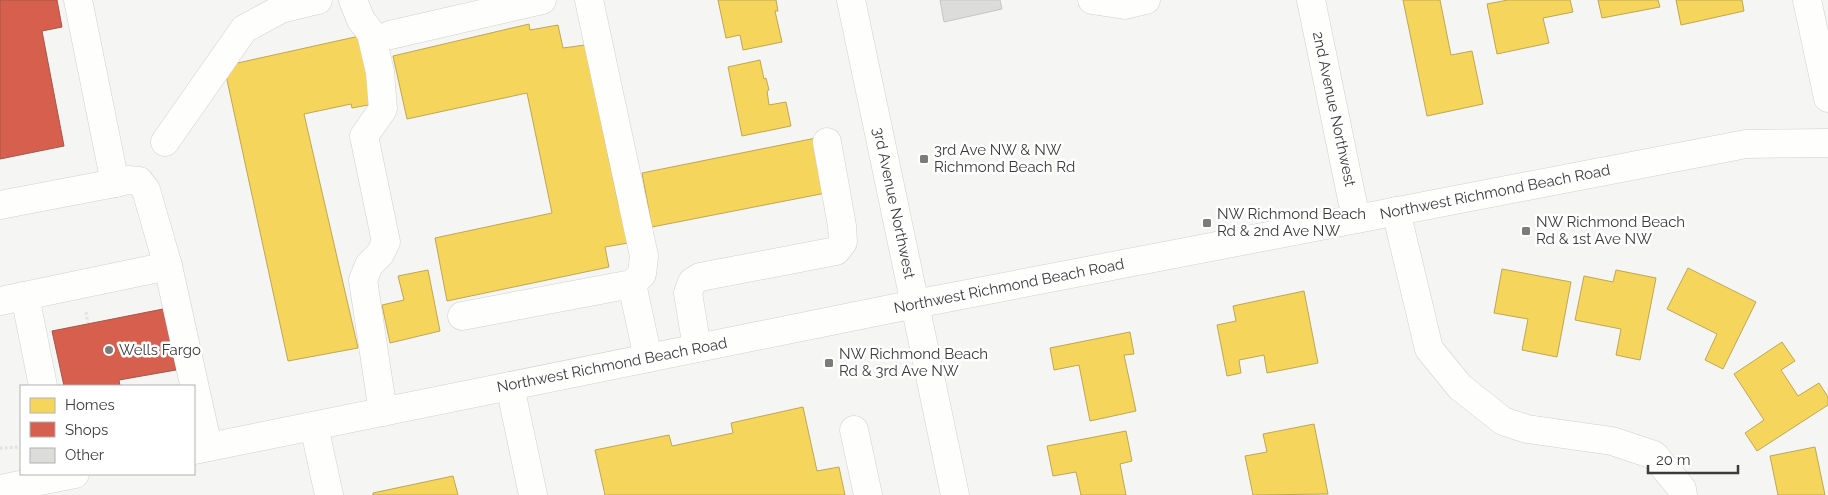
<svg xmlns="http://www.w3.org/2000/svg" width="1828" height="495" viewBox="0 0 1828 495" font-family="Raleway,sans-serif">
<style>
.homes{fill:#f6d55c;stroke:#bea752}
.shops{fill:#d6604d;stroke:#a85547}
.building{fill:#dcdcdb;stroke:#c5c5c4}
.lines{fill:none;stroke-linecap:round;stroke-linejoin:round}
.minor-casing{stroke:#d0d0cf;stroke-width:29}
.major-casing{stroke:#d0d0cf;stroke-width:29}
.path{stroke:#e1e1e0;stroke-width:3;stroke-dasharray:2.5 2.5;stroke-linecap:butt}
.minor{stroke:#fefefd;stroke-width:28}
.major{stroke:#fefefd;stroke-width:28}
.poi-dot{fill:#7c7c7b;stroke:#fff;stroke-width:2}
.labels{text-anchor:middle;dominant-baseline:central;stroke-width:5;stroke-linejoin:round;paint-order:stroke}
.street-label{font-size:15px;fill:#3b3b3a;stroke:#fff}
.poi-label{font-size:15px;fill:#3b3b3a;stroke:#fff;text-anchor:start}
</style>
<rect width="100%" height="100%" fill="#f5f5f4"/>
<g class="homes">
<polygon points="718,0 776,0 778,11 775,11 782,42 743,50 740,35 726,38"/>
<polygon points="1403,0 1440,0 1451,55 1472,51 1483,104 1427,116"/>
<polygon points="1508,0 1570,0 1573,12 1543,18 1549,43 1497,54 1487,4"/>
<polygon points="1598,0 1658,0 1660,7 1602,18"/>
<polygon points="1676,0 1742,0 1744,11 1681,25"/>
<polygon points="529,24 530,30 558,25 563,48 585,45 619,207 627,205 634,242 605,247 609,267 447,301 435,238 552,213 527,93 407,119 393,56"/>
<polygon points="364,35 379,103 352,108 351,104 304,114 358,348 288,361 224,66"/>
<polygon points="760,60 764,79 766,78 769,90 767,91 769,105 786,102 791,126 742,136 728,67"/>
<polygon points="821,137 831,192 652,227 642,173"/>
<polygon points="1688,268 1756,302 1723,369 1705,360 1717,334 1667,309"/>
<polygon points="1502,269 1571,282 1557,357 1522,350 1528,319 1494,313"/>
<polygon points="428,270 440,331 390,343 382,305 404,300 398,276"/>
<polygon points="1616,270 1656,278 1640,360 1616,355 1621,329 1575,320 1584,276 1613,282"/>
<polygon points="1304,291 1318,363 1267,373 1264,355 1239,360 1241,373 1227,376 1217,325 1236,321 1233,306"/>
<polygon points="1130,332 1134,354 1124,355 1136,411 1090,421 1079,365 1054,370 1050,348"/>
<polygon points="1782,342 1795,361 1781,370 1798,396 1819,383 1828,397 1828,405 1757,451 1745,433 1764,420 1734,374"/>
<polygon points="803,407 817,471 839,467 845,495 605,495 595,450 669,435 672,446 733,433 731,423"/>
<polygon points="1314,424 1328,494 1253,495 1245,456 1267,452 1263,434"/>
<polygon points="1126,431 1132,461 1120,464 1126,495 1081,495 1076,472 1053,476 1047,446"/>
<polygon points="1815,447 1825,495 1778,495 1770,456"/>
<polygon points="453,476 458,495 373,495 373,493"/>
</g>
<g class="shops">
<polygon points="0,0 57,0 62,27 42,31 64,146 0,159"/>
<polygon points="163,309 176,370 119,380 120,386 64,386 52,331"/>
</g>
<polygon class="building" points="940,0 1000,0 1002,9 944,22"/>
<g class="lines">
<g class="minor-casing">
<g id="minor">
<polyline points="78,0 115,183"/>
<polyline points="353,0 361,20 371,33 380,72 383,109 364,136 386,242 380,254 369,265 363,280 383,412"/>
<polyline points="851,0 955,495"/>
<polyline points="1092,0 1125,5 1146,0"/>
<polyline points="1311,0 1356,219"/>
<polyline points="1807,0 1828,98"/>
<polyline points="390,35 542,0"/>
<polyline points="165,142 244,29 281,9 318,0"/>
<polyline points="0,205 115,183 128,180 139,181 146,190 168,266 0,301"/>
<polyline points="1396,211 1429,349 1460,387 1503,421 1527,429 1612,441 1654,455 1682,489 1683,495"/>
<polyline points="168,266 208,447"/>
<polyline points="632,284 648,358"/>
<polyline points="25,296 43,386"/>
<polyline points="462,316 632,284 642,274 644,256 589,0"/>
<polyline points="697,348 688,293 692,282 700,277 836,251 843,242 842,226 827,142"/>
<polyline points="510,386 533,495"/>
<polyline points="314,426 329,495"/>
<polyline points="854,430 868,495"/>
</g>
</g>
<g class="major-casing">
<g id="major">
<polyline points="194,450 915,304 1746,144 1828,143"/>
<polyline points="0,489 75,474"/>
</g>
</g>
<g class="path">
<polyline points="86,312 88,323"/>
<polyline points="0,448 21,447"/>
</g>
<use href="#minor" class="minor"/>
<use href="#major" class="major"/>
</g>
<g class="poi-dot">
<rect x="919" y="154" width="10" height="10" rx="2.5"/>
<rect x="1202" y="218" width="10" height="10" rx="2.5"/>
<rect x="1521" y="226" width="10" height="10" rx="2.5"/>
<circle cx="109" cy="350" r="5"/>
<rect x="824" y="358" width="10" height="10" rx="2.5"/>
</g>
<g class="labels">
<g class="street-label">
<text transform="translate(1334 109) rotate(78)">2nd Avenue Northwest</text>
<text transform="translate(1495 192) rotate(-11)">Northwest Richmond Beach Road</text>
<text transform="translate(894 203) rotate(78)">3rd Avenue Northwest</text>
<text transform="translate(1009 286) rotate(-11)">Northwest Richmond Beach Road</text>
<text transform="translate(612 365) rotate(-11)">Northwest Richmond Beach Road</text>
</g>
<g class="poi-label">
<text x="934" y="150">3rd Ave NW &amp; NW<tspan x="934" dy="17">Richmond Beach Rd</tspan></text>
<text x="1217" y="214">NW Richmond Beach<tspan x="1217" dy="17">Rd &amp; 2nd Ave NW</tspan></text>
<text x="1536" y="222">NW Richmond Beach<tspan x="1536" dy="17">Rd &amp; 1st Ave NW</tspan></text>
<text x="119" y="350">Wells Fargo</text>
<text x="839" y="354">NW Richmond Beach<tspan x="839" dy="17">Rd &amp; 3rd Ave NW</tspan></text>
</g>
</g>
<rect x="20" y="385" width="175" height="90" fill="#ffffff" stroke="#b1b1b0"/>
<rect x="30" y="398" width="25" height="15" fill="#f6d55c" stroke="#b1b1b0"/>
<text x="65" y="410" font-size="15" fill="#3b3b3a">Homes</text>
<rect x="30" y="422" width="25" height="15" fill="#d6604d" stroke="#b1b1b0"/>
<text x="65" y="435" font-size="15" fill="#3b3b3a">Shops</text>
<rect x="30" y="448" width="25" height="15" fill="#dcdcdb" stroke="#b1b1b0"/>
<text x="65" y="460" font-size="15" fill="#3b3b3a">Other</text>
<path d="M1648 465v8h90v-8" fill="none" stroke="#3b3b3a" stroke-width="2.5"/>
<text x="1656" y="465" font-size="15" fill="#3b3b3a" stroke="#ffffff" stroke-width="4" paint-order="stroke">20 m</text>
</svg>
